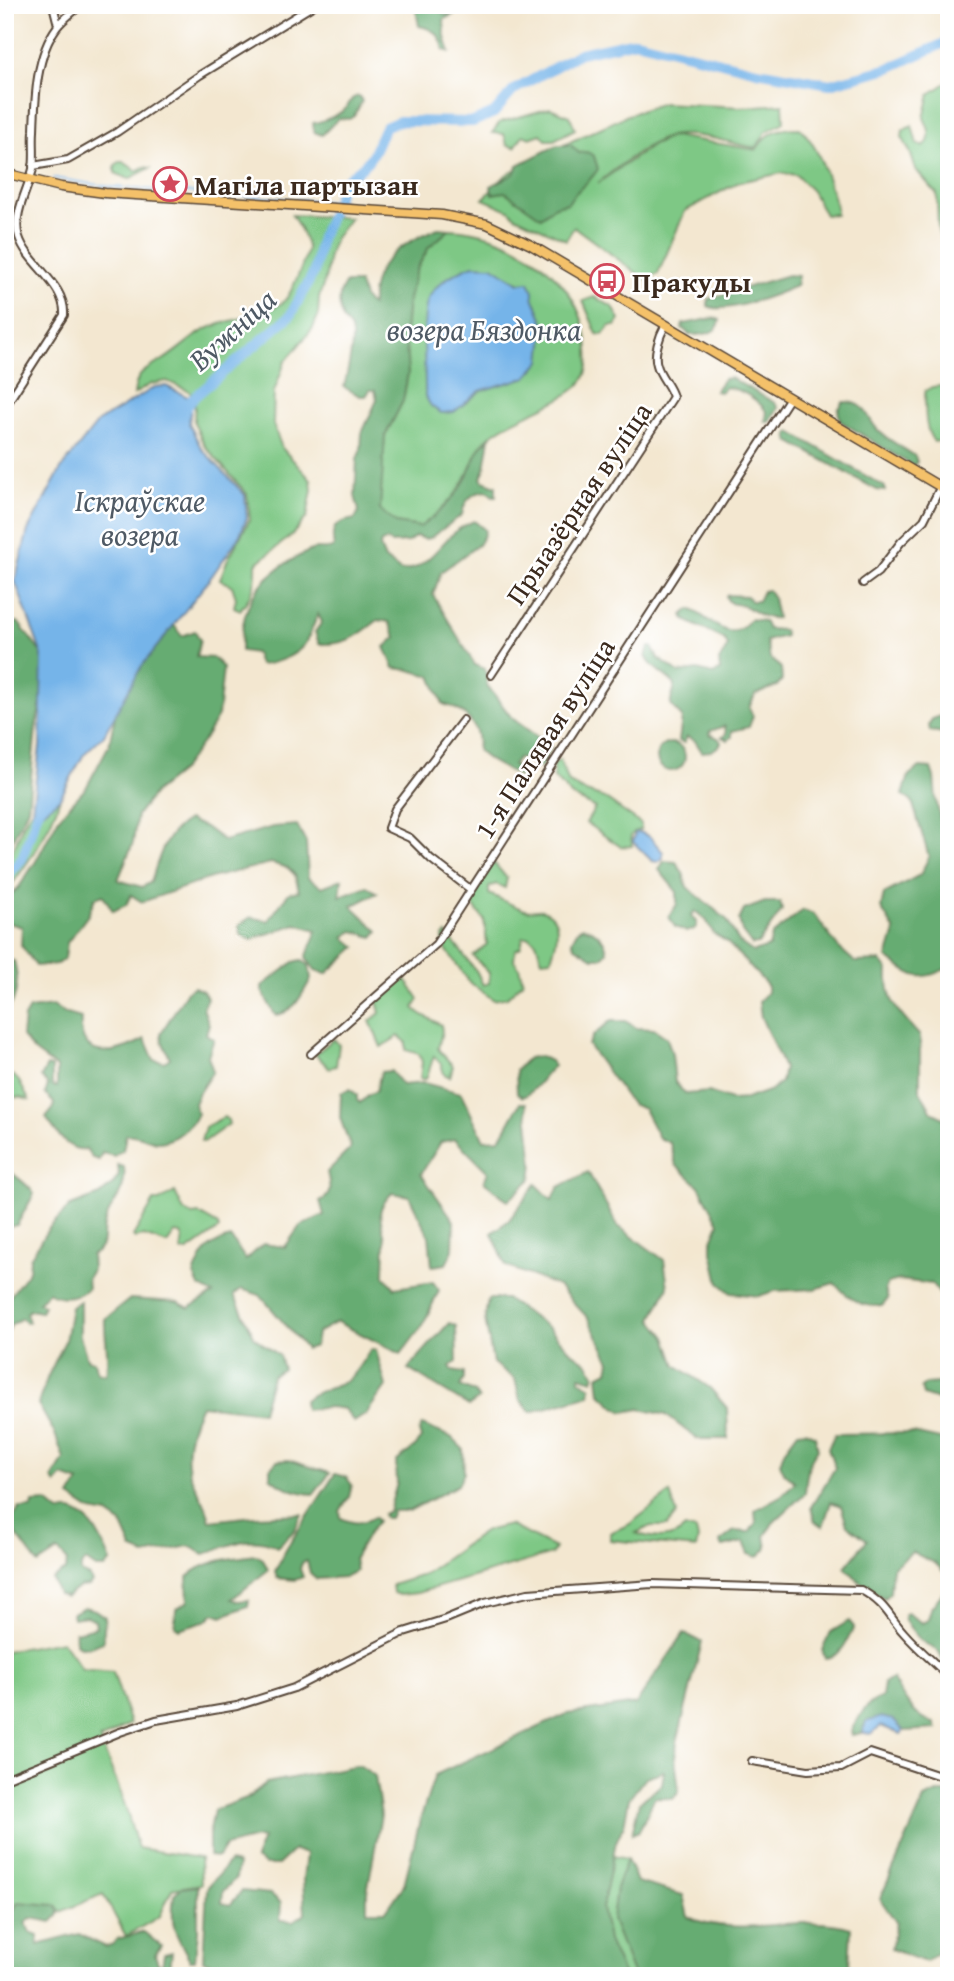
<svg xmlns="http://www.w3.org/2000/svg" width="954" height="1981" viewBox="0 0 954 1981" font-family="'Gentium Book Plus',serif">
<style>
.green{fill:#7ec885;stroke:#5c7952;stroke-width:2;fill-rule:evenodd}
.forest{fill:#66ac72;stroke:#506b48;stroke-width:2}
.water{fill:#75b4e9;stroke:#586f84;stroke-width:2}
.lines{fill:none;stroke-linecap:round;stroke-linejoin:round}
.stream{stroke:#75b4e9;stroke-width:2}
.river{stroke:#75b4e9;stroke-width:10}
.minor-casing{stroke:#574639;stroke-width:10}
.major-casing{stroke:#574639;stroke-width:11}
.minor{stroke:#fff;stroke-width:6}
.major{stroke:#f4c16b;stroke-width:8}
.labels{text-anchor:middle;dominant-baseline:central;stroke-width:5;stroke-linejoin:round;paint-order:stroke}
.poi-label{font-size:28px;font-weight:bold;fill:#3b2a1e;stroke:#fff;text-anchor:start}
.street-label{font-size:28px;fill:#3b2a1e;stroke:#fff}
.water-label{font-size:30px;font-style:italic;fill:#4f5a65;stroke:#fff}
</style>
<rect width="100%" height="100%" fill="#fff"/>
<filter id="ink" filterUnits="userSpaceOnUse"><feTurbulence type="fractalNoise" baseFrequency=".0143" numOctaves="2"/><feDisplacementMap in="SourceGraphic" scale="14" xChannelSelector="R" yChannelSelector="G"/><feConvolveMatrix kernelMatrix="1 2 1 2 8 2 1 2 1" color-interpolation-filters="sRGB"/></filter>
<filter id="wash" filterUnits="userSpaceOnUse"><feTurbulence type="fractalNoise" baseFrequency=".00686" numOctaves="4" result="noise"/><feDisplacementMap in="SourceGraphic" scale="28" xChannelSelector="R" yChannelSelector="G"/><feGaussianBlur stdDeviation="1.57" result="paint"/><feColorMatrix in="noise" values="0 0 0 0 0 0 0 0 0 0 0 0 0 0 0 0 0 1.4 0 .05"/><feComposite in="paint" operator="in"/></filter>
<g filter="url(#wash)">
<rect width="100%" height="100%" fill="#f3e7d0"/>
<g class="green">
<path d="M949,81V264L938,229L937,194L916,170L910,152L902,137L903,130L912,126L917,144L924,147C933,138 929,128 924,118L930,94Z"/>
<path d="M662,103L743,107L783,104L784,122L766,132L756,148C730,143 702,133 676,135C655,136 614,170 598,183L653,145L673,136L756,150C768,131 778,128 800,128C821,149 827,178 836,206V214L825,215L812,191L796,175L782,173L739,182L685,211L658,274L645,279L574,227L566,240L515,216L509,210L483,199L506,175L533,159L628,115Z"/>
<polygon points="550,108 570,116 575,129 554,140 546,140 541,134 530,138 523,135 515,147 507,145 504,134 492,133 500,122"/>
<polygon points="120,162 124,162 136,171 144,167 150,168 129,179 115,173 115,165"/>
<path d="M292,215L350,218L335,238L329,254L326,276L319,298L318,316L313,328L285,362L274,392L273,424L282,448L311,480L312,490L307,517L292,535L256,564C257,583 252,596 240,610L234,607L236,598L232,586L220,579L227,561L250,519L247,494L204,445L194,422L195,402L189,391L167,381L151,384L134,394C137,370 146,371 163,360C178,351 191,337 207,329C230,318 262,318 283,302C290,297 306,259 307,249C307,238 297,224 292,215Z"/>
<path d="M450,229C513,232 577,275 587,341C589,356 591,373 579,385C554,409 504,418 483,443C474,453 471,470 464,481C454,500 437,515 420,527L396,523L379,510L385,436L403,401L408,373L405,332L408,300L416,270L429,247ZM508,276L520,283L537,305L496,386L480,391L466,403L425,396V324Z"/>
<polygon points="594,297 613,307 620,320 616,326 610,326 603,335 597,334 583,301"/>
<path d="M949,385V439L934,442C923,427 926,409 925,391L932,387Z"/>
<polygon points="560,760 569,783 586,792 604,798 641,824 641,829 634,832 631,836 632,846 621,847 586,823 595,808 572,796 554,778 553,764"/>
<path d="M60,798C49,834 27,864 5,894V860C19,846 19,824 32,810L38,816Z"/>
<path d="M493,862L507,878L505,888L496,884L489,887V894C501,899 513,906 525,910C531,912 536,909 542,910C565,916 556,944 551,959L542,960L536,942L530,937H523L521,947L515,950L514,960L519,967L523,982L507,997L494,1000L470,983L443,945V937L447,934L477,972L483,985L489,983V973L473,956L487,944L484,920L469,900Z"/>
<polygon points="405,978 419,999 414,1008 421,1014 441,1025 442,1031 438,1049 453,1066 450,1077 444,1074 441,1064 434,1056 426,1079 420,1079 422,1062 419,1054 406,1050 406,1042 399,1036 381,1047 370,1021 380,1013 377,1001"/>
<polygon points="334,1039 339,1045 336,1066 329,1068 315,1054"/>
<polygon points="13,1075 19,1081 29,1100 18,1097 5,1098 5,1077"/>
<polygon points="224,1117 228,1120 229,1124 204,1142 201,1141 205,1127"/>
<polygon points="175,1192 184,1211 192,1215 199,1214 218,1225 219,1229 188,1251 181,1251 183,1238 181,1234 175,1233 167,1244 144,1236 135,1238 133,1236 154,1201 159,1201"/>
<path d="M670,1493L677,1514L667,1526H651L636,1533C652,1539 673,1541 685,1528L696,1531L698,1539L696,1548L610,1540V1533L630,1524Z"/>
<polygon points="509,1525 555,1548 552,1554 417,1593 400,1595 393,1593 392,1585 423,1575 485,1531"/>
<polygon points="62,1641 82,1669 113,1672 130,1724 100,1740 122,1796 138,1848 200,1858 201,1884 172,1889 160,1916 126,1936 103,1894 58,1913 5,1912 5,1651"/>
<polygon points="613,1856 627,1859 616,1888 612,1920 634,1976 624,1976 608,1941 602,1908"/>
</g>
<g class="forest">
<path d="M415,5H439L442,13L446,15L462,8L463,10L444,19L445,37L450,52L444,50C441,35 434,29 419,26Z"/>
<path d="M359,96L362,101L354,116L349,119L339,118L322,135L314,132L313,123C322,122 341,114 346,108C352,101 349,98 359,96Z"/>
<path d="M557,145H571L579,153L587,152L594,156L598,169C589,184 577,188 568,203L555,206L541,217L505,192L492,194L491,186L514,174L518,165Z"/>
<path d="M438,228L450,229L429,247L416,270L408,300L405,332L408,373L403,401L385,436L380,510L396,523L420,527C437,515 453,500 464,482C472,467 476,448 490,438L485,469L481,478L483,481L496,486V496H493L487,491C471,492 464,501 462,515L430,538L424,539L416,536L408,542L391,543L387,540L381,542L380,547L385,559L401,571C406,570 413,569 417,567C440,554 444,533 474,521L485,530L484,535L478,545L441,572L433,595L475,665L485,669L487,685L512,718L551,747L541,767L537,768L529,761L518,758L513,765L524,775L519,777C504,767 490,764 477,750C481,727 466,710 443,704L431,676L409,670L394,668L385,647L396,637L389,622L378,620C357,637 346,645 319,644L315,632L322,622L318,614C314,623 310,637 304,645C294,657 274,664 259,665L255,653L241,651C240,598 265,570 312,550C320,547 326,552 334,547C330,527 335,522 355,519L359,511L355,496L357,459L361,449L362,433L377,400L375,390H370L366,396H360L344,387C347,374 355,343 351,330C350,326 346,324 344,321C338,310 337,292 346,283H359L365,300L372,306C369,262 403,243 438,228Z"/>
<path d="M788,275L798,276L796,286C778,294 725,315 708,306V299Z"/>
<path d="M714,318L720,320C719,334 702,335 690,335L682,328L683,324Z"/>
<path d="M731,378L775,403L778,408L769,422H765L767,412C757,399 742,390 726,387L720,392L715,391L724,379Z"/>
<path d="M843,402C870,401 865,420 881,433C891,442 904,448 915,456L917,462L913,466L840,421L838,410Z"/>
<polygon points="791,432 885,487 885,491 877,490 789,441 788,434"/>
<path d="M768,590L773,598L777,618C764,620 755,611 744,606C736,602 731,608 726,597L727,595L747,596L751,601H758L763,591Z"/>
<path d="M690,609C711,618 731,648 750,619L764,621L768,629L784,630L785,636L766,641L770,658L781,668L782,680L777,686L755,695L749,708L753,716L749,727L732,731V737L728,740L722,737L726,734L725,726L710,731L709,734L718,738L721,742L719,746L711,751L702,752L695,741L687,737L684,743L679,741L682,717C664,699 672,706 675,685C665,673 652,670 646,656L649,647H652L658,658L679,673L698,670L713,674L720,671L719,661L728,646L724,639L685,620L683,615Z"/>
<polygon points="5,622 18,622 42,654 43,693 36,728 28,808 5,855"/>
<path d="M174,625L182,636L195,631L200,640L196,657L214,658L223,668L218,716L203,741L181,771L156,791L137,815L133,843L118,880L142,887L151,882C159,857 164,834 188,820L205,827L224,841L273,827L297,825L306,842L308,878L322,887L342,879L340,896L367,886L377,893L352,906L378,931L373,937L353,931L344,937L356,947L326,974L315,970L306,958L317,930L296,924L250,940L240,934L239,925L251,917L268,921L289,893L299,891L295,875L288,868L271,863L214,877L142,902L131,895L126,905L113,911L103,895L95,898L88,915L67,943L65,958L57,964L36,966L21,945L22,927L9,923L5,926V900L19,887L36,861L59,817L86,788L109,745L116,711L141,667Z"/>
<polygon points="949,713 949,729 944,733 930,731 929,725 932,719"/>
<circle cx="671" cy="757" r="14"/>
<path d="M920,767L931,768L934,777L936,799L949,861V967C919,984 913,976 887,958L895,931L881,908L884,894L920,875L929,857L912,801L903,795L909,775Z"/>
<path d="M664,861L676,862L683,873L687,887L726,919L739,942L753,952L769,947L772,935L803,910L814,914L838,947L855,962L881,961L888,970C886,1003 899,1013 920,1036V1091L932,1112L949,1121V1314L943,1312L942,1297L932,1284L899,1280L888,1283L885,1289L888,1299L882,1306C857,1307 851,1299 834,1283L815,1289L774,1291L759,1296L731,1293L719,1283L712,1252V1240L719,1223L699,1186L676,1165L670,1143L659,1138L644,1109L631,1104L588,1045L593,1036L610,1021H625L637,1028L654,1029L667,1038L672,1054L675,1082L685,1094L709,1092L731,1100L746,1099L771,1090L781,1082L784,1068L761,1017L759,1002L767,992V985L727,942L714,934L706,920L695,911L691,916L697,923L695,929L687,932L675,927L669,917L677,904V892L659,870Z"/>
<polygon points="765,902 780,902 782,910 758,944 752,945 742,932 739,920 744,910"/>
<path d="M582,927C596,930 605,938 607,952L601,958H593L574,946L572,940L577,931Z"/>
<path d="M5,960L14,961C19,979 18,999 5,1014Z"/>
<path d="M301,960L309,965L311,979C302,994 294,1014 275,1015L262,991V986L294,962Z"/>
<path d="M194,987L203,991L207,998L203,1008L209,1024L206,1034L214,1039L208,1056L213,1071L198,1094L194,1104L198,1114C190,1126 176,1140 160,1142C149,1142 138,1133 126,1135L123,1150L114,1156L102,1153L99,1160L92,1158L86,1149C67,1152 56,1131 46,1118L53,1109L54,1103L45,1094L48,1085L41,1077L47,1066L52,1067V1086L57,1087V1068L33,1050L22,1037L24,1017L29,1009L53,1006L64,1013L81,1018C78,1064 117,1054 145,1039L154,1060L164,1062L170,1058L162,1041L161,1033L188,990Z"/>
<path d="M540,1056L550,1061L554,1066C542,1076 537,1090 523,1097L517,1093L516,1070L528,1058Z"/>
<path d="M391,1071L402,1085L424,1083L461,1093L484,1140L500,1139L520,1103H526L533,1164L531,1179L508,1201L484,1181L488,1172L455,1139L441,1142L421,1174L454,1221L453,1250L446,1264L432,1266L429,1236L409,1196L392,1193C372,1213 383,1219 385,1241C385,1253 384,1265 384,1276L395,1288L433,1282L439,1290L423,1325L401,1354L337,1322L317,1333L315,1346L306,1349L260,1295L241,1289L234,1295L255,1338L279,1355L283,1369L272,1376L262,1412L201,1405C191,1425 184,1447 189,1470C192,1487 207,1500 210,1521L254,1516L302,1514L295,1530L277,1547C254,1532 228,1546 204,1554L189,1546L145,1555L133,1550L121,1523L108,1514L91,1511L70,1497L79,1482L63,1476L56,1484L52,1479L64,1459L55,1434L38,1404L48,1376L65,1341L71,1307L80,1301V1336L87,1359L94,1361L97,1372L106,1374C110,1356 104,1338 105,1319L130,1299L178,1302L189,1308L213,1294L199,1286L194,1275C202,1253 208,1243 231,1238L246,1260L263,1244L285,1247L300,1226L324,1215L320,1201C334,1196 329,1183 327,1172L351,1148L340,1118L341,1093L350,1089L357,1095V1100L360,1103L368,1095L376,1091L381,1072Z"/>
<path d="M118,1165L124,1167C127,1193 113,1200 105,1221C100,1234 109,1248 91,1255L92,1270L87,1278L88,1288C75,1298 62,1300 48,1292L38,1303L44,1305L41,1312L30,1310L26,1313L29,1322L26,1323L22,1318L11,1325L5,1339V1303L29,1271L30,1258L48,1229L70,1206L100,1195L112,1185L119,1175Z"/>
<path d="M5,1167C15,1177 28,1183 34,1194L17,1225L5,1228Z"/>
<polygon points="588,1172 618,1226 664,1260 668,1287 652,1319 666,1337 676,1365 710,1388 727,1408 728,1439 697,1439 666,1415 640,1409 624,1412 615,1407 600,1393 598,1376 608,1371 610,1361 588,1318 558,1286 506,1266 492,1233 509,1220 536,1184 552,1200 559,1187"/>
<polygon points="488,1299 506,1299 549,1328 569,1350 587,1363 595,1374 593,1380 580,1376 580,1380 591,1387 590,1395 531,1412 520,1400 515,1379 493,1363 485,1319"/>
<polygon points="449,1323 456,1326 457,1362 450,1366 453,1371 464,1373 464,1379 460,1386 474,1392 479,1399 469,1406 408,1369"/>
<path d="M370,1350H376L386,1386L366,1414L354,1422L344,1409L330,1407L305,1410L304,1400C315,1391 328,1390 340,1384C355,1377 361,1363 370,1350Z"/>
<polygon points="949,1378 949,1404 923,1395 921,1388 926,1384 939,1383"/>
<polygon points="422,1425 451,1437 463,1449 464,1473 458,1485 409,1511 393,1511 390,1518 385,1518 383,1514 389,1511 397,1483 396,1462 416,1446 421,1438 419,1432"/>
<path d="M805,1431L815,1436L818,1449C806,1464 807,1475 805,1493L773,1523L765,1536L767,1548L758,1557L749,1554L744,1542L723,1547L720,1542L734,1531L749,1532L756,1523L755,1510L782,1495L795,1482L784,1473L780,1463L784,1451L798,1432Z"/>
<polygon points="913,1433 949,1441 949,1509 945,1519 948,1537 947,1554 949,1555 949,1577 935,1563 912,1552 892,1568 890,1593 884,1598 864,1586 845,1567 867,1540 847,1525 841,1506 831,1502 823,1526 815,1522 811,1507 835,1468 828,1448 835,1434"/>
<path d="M288,1460L330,1473L314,1494C296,1493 283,1488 270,1477V1468L277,1461Z"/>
<path d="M335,1474L346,1477L352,1485L349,1497L340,1511L341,1518C353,1524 362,1524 374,1517L378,1521L369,1532L354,1558L356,1571L344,1577L317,1579L310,1573L307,1561L302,1563L300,1569L303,1577L295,1580L277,1578L275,1571L288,1546Z"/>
<path d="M47,1502L59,1512C63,1512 67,1510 71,1511C92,1515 103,1544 111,1561L105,1568H96L86,1561L81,1566V1573L90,1577L92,1582L89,1586L79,1587L66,1597L58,1594L52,1579L66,1570L67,1560L58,1551L38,1564L13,1530L11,1520L20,1508H32L33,1503Z"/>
<path d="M256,1555L263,1559L268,1570L232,1599L237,1601L249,1600L248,1606L222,1616L214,1613L207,1620L179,1629L175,1626L176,1609L188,1601L187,1577C205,1560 232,1558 256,1555Z"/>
<polygon points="943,1592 949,1595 949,1671 939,1652 920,1640 905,1621 904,1615 907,1613 922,1623 928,1620 931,1608"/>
<polygon points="84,1607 95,1610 105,1617 103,1642 90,1647 80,1647 76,1643 75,1632 96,1627 95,1620 87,1616 73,1618 72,1613"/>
<path d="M849,1621L854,1627C847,1641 842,1657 825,1658L822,1650L831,1632Z"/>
<polygon points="684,1633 702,1642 677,1742 675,1757 679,1791 673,1799 655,1797 639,1831 632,1834 639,1802 662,1785 664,1771 646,1777 629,1799 624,1825 616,1842 602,1908 608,1941 624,1976 226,1976 225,1966 203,1961 207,1888 229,1862 238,1864 236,1878 223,1891 222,1903 230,1905 242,1891 271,1894 281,1903 280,1920 293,1921 305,1914 303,1879 306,1854 294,1850 278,1865 265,1865 255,1859 263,1839 256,1838 225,1846 218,1857 209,1856 209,1835 214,1810 249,1797 266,1783 359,1765 375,1776 381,1815 367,1892 367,1911 386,1911 404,1885 420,1820 435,1775 567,1714 636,1704"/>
<path d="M892,1679C903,1695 914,1720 934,1723L937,1729L904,1731L893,1720L866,1722L862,1733L852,1735L851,1731C860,1715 865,1704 882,1697L884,1683Z"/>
<polygon points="937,1793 949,1793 949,1945 925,1962 891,1949 896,1922 880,1899 924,1799"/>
<path d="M627,1859L637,1882L683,1895L688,1917C741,1940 798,1912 851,1928L849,1966L887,1976H634L612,1920L616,1888Z"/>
<path d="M198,1886V1931L195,1960H190C174,1932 170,1926 174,1894L181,1888Z"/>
<path d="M18,1902L55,1905L59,1910L58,1916L52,1922L31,1918L25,1922L30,1932L38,1935V1945L79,1934L106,1947L113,1944L117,1939L144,1932L161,1946L155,1955L159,1966H162L164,1954L172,1952L170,1969C162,1975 154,1971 146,1966L141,1971L140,1976H5V1932H8L5,1928V1915L14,1910Z"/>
</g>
<g class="water">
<path d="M473,265L492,266L519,283L529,282L533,291V297L545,325L541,361L527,377L480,391L454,412L441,413L431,406L425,396C426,374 420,314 429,297C438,281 456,272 473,265Z"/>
<polygon points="166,386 192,399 189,423 201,448 245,495 247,518 239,537 209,580 141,667 104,735 84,754 60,798 38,816 32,810 40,746 42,655 15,581 28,530 61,469 98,422 155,387"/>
<polygon points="640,832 650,837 663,852 663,858 658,862 652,861 633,842 635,833"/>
<polygon points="881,1717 893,1720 904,1731 901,1734 881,1726 871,1734 862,1733 866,1722"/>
</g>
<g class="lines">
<polyline class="stream" points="54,178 111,187 336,202"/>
<g class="river">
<path d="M336,203C341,172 356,179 370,158C376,149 380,137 385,127L399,121L473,122L494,113L514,90L580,53L636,41L757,71L830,84L889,68L949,41"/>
<polyline points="185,411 192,399 290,316 314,272 321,237 331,215"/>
<polyline points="5,877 22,859 41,802"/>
</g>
</g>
</g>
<g filter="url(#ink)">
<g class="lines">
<g class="minor-casing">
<g id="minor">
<polyline points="53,5 58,25"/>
<polyline points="33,166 68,160 117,132 200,75 314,5"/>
<path d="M5,407L64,315C66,284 28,265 19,237C12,216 28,189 33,169C35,157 33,143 34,131C35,98 36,55 57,27C63,19 73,12 81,5"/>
<polyline points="863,583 878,572 901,542 924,520 940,488"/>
<path d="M491,675L673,397C670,385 660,377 657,365C653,354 660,335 665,326"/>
<polyline points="463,720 395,809 388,828 410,838 431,859 470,889"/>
<polyline points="311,1054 436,944 789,399"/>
<polyline points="752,1761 808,1770 841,1768 870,1753 949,1779"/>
<path d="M5,1779L120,1732L156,1720L237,1706L294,1688L404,1632L446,1619L485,1603L528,1593L652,1584L861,1590C886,1604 887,1614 904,1633C918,1649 934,1662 949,1677"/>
</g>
</g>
<g class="major-casing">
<polyline id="major" points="5,173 61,187 105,193 442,215 487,224 531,245 949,492"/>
</g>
<use href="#minor" class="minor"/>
<use href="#major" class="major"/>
</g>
</g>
<defs>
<g id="sight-ring" transform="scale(1.75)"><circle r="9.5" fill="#fff" stroke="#d1495b" stroke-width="1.5"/><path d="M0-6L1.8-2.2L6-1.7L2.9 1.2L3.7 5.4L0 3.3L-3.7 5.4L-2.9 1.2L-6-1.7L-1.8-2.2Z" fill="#d1495b"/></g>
<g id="bus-ring" transform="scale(1.75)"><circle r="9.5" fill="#fff" stroke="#d1495b" stroke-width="1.5"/><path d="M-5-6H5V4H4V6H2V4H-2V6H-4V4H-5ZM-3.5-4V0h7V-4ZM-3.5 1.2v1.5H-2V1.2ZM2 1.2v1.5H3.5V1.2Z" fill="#d1495b"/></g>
</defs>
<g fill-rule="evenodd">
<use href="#sight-ring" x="170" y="184"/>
<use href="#bus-ring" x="607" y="281"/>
</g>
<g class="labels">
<g class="poi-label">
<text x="194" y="184">Магіла партызан</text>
<text x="632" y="281">Пракуды</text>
</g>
<g class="street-label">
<text transform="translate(578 503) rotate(-56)">Прыазёрная вуліца</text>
<text transform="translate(544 738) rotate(-57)">1-я Палявая вуліца</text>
</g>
<g class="water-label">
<text transform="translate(232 329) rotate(-42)">Вужніца</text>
<text x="484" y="329">возера Бяздонка</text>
<text x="140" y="500">Іскраўскае<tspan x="140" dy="34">возера</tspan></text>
</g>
</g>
<rect width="954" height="1981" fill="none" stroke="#fff" stroke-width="28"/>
</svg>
